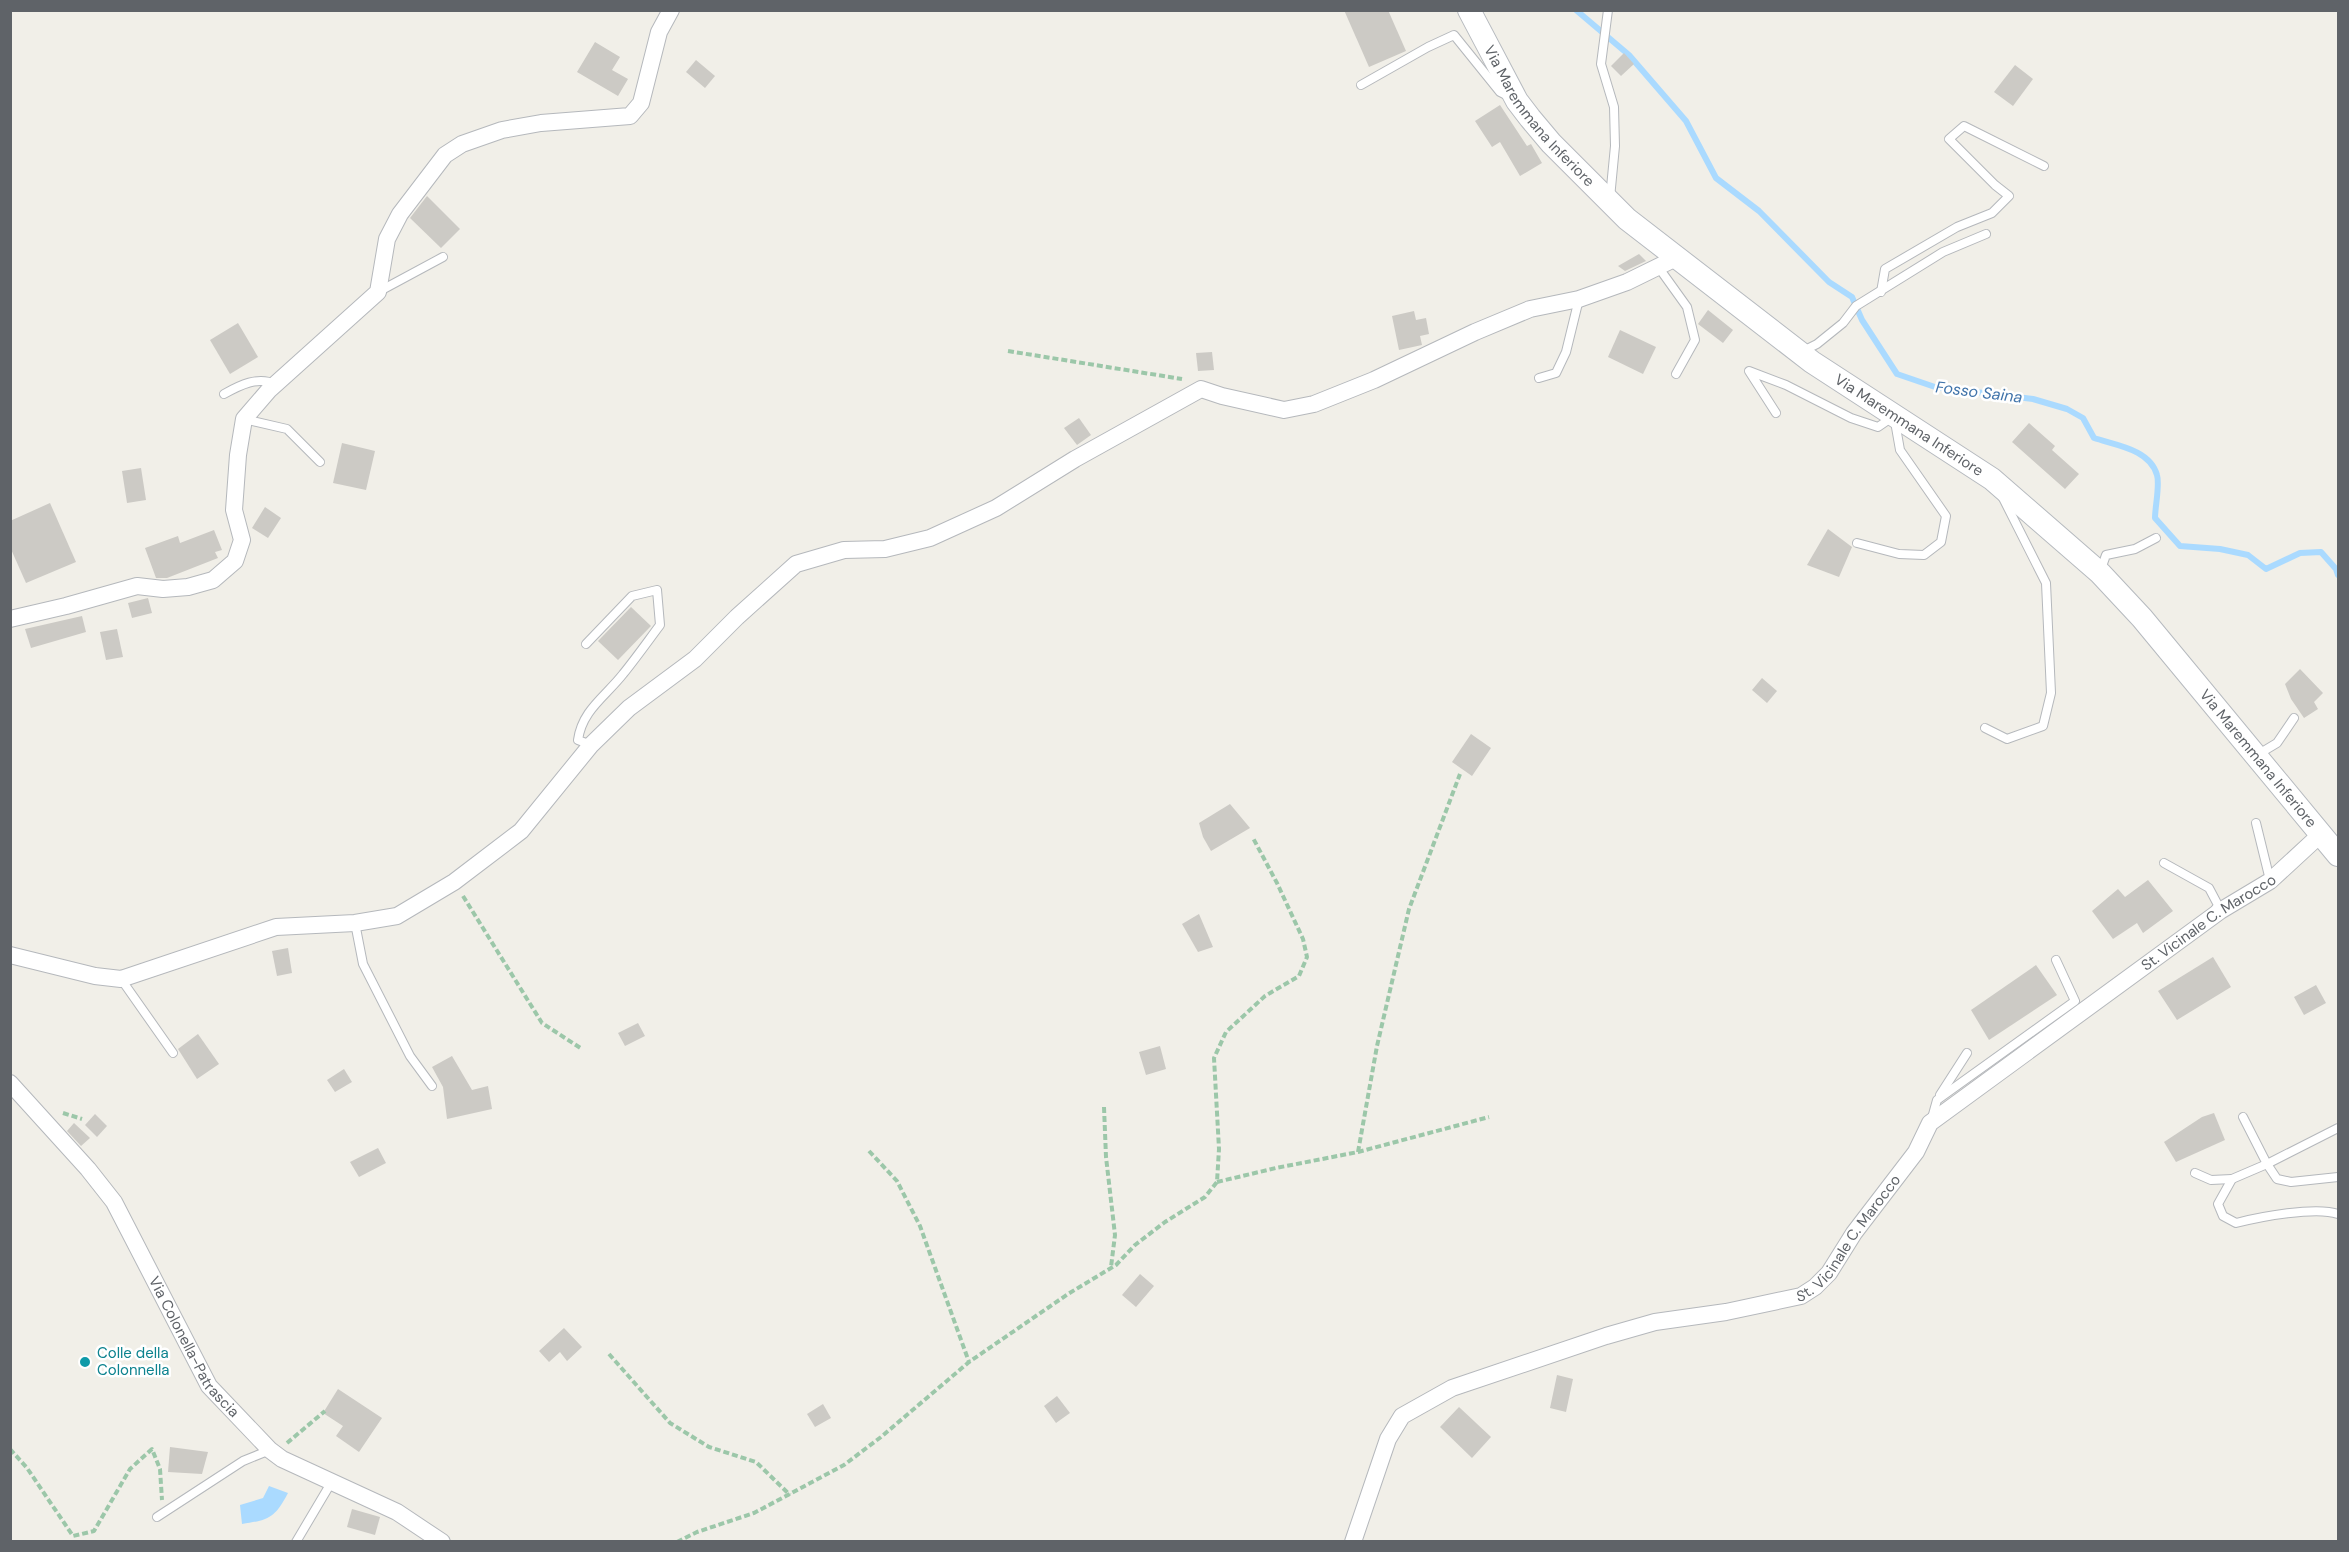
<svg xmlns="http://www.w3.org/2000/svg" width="2349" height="1552" viewBox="0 0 2349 1552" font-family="'DM Sans',sans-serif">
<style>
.water{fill:#aadaff}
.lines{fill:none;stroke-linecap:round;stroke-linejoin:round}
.stream{stroke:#aadaff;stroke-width:6}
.building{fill:#cccac5}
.service-casing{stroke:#b5b8bc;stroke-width:10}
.minor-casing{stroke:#b5b8bc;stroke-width:18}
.secondary-casing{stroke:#b6babf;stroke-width:24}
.path{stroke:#9cc7a9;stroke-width:4;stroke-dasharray:6 3;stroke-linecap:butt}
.service{stroke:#fff;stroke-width:8}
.minor{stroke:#fff;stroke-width:16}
.secondary{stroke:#fff;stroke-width:22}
.culture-dot{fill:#0f9aa8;stroke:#fff;stroke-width:2}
.labels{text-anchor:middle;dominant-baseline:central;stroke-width:5;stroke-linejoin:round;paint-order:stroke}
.street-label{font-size:15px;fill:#5f6368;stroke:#fff}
.culture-label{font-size:15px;fill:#0d838f;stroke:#fff;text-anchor:start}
.water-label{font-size:16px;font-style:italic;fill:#4174aa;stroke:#fff}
</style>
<rect width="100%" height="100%" fill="#f1efe8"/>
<path class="water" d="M269,1486L288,1493C275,1518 269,1520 242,1524L240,1505L263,1498Z"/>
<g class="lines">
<path class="stream" d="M1576,10L1629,55L1686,121L1716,178L1759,211L1829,282L1852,297L1862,320L1897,374L1935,387L2033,399L2067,409L2083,418L2094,438C2115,445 2150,449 2157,475C2160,485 2155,507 2155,518L2180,546L2220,549L2248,555L2266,569L2300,553L2321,552L2336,569L2338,575"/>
</g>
<g class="building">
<polygon points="1344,10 1388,10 1406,51 1369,67"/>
<polygon points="595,42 620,57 612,70 628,79 618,96 577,72"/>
<polygon points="1624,53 1634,64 1621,76 1611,66"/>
<polygon points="696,60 715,76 705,88 686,72"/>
<polygon points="2015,65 2033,79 2013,106 1994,92"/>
<polygon points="1500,105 1527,146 1531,144 1542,163 1520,176 1500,142 1492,147 1475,121"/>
<polygon points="427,196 460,229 441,248 410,218"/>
<polygon points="1639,254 1646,261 1625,271 1618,266"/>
<polygon points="1708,310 1733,330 1723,343 1698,324"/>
<polygon points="1414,311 1416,320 1426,318 1429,334 1420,336 1422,345 1399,350 1392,316"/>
<polygon points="238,323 258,357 230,374 210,340"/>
<polygon points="1620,330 1656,347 1643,374 1608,357"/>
<polygon points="1212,352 1214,370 1198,371 1196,353"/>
<polygon points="1079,418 1091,435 1077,445 1064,428"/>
<polygon points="2029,423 2055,446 2052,450 2079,474 2065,489 2012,442"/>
<polygon points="342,443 375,451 366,490 333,483"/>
<polygon points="141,468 146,500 127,503 122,471"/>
<polygon points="50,503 76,562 26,583 10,547 10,521"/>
<polygon points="265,507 281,518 268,538 252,528"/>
<polygon points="1828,529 1852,547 1839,577 1807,565"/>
<polygon points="214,530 222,550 215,552 218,558 167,578 156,578 145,548 178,536 180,543"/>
<polygon points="148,598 152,613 132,618 128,603"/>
<polygon points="631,607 651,626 618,660 598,641"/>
<polygon points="82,616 86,632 31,648 25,629"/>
<polygon points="117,629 123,657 106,660 100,632"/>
<polygon points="2300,669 2323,693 2314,702 2318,709 2304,718 2291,699 2285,684"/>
<polygon points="1762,678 1777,691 1767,703 1752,690"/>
<polygon points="1471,734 1491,748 1472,776 1452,762"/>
<polygon points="1230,804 1250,828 1211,851 1203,837 1199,823"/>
<polygon points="2148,880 2173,911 2143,933 2137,923 2113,939 2092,911 2118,889 2125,897"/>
<polygon points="1199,914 1213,947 1198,952 1182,924"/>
<polygon points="288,948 292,973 277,976 272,951"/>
<polygon points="2213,957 2231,987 2177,1020 2158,991"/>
<polygon points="2036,965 2057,995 1989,1040 1971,1010"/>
<polygon points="2316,985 2326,1003 2304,1015 2294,997"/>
<polygon points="638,1023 645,1036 625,1046 618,1033"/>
<polygon points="198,1034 219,1064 197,1079 178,1049"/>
<polygon points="1160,1046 1166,1069 1146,1075 1139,1052"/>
<polygon points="452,1056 472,1090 488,1086 492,1109 447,1119 443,1087 432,1067"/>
<polygon points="344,1069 352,1082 335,1092 327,1080"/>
<polygon points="2214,1113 2225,1140 2176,1162 2164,1142 2202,1117"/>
<polygon points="95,1114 107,1126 97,1137 85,1125"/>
<polygon points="74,1123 90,1138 81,1146 67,1131"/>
<polygon points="378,1148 386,1163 359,1177 350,1162"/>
<polygon points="1140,1274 1154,1286 1136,1307 1122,1295"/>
<polygon points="564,1328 582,1347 567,1361 560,1352 549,1362 539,1351"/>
<polygon points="1557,1375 1573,1379 1566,1412 1550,1408"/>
<polygon points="338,1389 382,1418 359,1452 336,1436 343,1426 323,1413"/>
<polygon points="1057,1396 1070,1413 1056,1423 1044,1406"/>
<polygon points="823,1404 831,1418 815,1427 807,1414"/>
<polygon points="1459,1407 1491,1437 1472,1458 1440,1427"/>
<polygon points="170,1447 208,1452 202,1474 168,1472"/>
<polygon points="352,1509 380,1517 375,1535 347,1527"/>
</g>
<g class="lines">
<g class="service-casing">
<g id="service">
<polyline points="1608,10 1601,64 1614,107 1615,146 1610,198"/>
<polyline points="1361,85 1428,47 1454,35 1500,92 1506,95"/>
<polyline points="1659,268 1687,307 1695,340 1676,374"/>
<polyline points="378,292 443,257"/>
<polyline points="1881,292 1885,269 1957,227 1992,213 2009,196 1995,185 1949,139 1964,126 2044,166"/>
<polyline points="1801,352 1817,344 1843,323 1856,306 1943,252 1986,234"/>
<polyline points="1539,378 1556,373 1566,352 1579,299"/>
<path d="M224,394C240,385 258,376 275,384"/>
<polyline points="1776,413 1749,371 1786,385 1851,418 1878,427 1894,416 1900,450 1946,516 1941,542 1924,555 1899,554 1857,543"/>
<polyline points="244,419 287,429 320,462"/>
<polyline points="2100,572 2106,555 2135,549 2156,538"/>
<path d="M586,644L632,596L657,590L660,625C648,641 636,658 623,674C606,696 582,710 578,740L591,745"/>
<polyline points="1985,728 2007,739 2043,726 2051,693 2046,583 2003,498"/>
<polyline points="2257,755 2277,743 2294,718"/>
<polyline points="2256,823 2270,880"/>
<polyline points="2164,863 2209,888 2218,905 2213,913"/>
<polyline points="355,923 363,964 410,1056 432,1086"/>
<polyline points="121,979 173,1053"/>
<polyline points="1940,1095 1967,1053"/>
<path d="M2243,1117L2267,1164L2232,1179L2218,1204L2223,1216L2236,1223C2259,1217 2316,1206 2338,1214"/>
<polyline points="1932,1118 1937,1100 2075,1001 2056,960"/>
<polyline points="2338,1128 2267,1164 2277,1179 2291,1182 2338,1177"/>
<polyline points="2195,1173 2211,1180 2232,1179"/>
<polyline points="157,1517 243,1461 270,1450"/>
<polyline points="296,1542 331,1483"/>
</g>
</g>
<g class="minor-casing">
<g id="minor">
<polyline points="10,619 66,606 137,586 163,589 188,587 213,580 235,561 242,540 234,510 238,455 244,419 269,390 378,292 387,239 400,214 445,155 462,144 502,130 541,123 630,116 641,103 659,32 671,10"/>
<polyline points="10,955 95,976 121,979 276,927 355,923 397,916 454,882 521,831 591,745 629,708 695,659 737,617 796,564 844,550 885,549 930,538 996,508 1075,459 1201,389 1222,396 1284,410 1314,404 1374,380 1475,332 1530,309 1579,299 1627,282 1676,258"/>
<path id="s1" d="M10,1083L88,1169L114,1202L209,1386L270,1450L282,1459L397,1512L442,1542"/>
<path id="s2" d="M1353,1542L1388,1439L1402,1416L1452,1388L1606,1336L1655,1322L1726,1312L1801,1296L1815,1287L1829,1273L1854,1233L1916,1152L1930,1123L2220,911L2270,881L2321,834"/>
</g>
</g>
<g class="secondary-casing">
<g id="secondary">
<path id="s3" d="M1469,10L1517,101L1530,118L1551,143L1627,219L1812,362L1992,479L2100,573L2142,618L2338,855"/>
</g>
</g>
<g class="path">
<polyline points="1008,351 1182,379"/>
<polyline points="463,896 542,1023 582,1049"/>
<polyline points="1104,1107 1106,1157 1115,1235 1111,1267"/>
<polyline points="63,1113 82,1119"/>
<polyline points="869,1151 897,1181 920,1226 969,1362"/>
<polyline points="1358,1152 1377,1046 1409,909 1460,774"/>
<polyline points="1217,1182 1276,1168 1358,1152 1489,1117"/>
<polyline points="609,1354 670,1423 709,1447 756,1462 790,1495"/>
<polyline points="287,1443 325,1411"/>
<polyline points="10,1449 27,1468 73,1536 94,1531 130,1469 152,1449 160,1469 162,1500"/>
<polyline points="677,1542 697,1532 754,1513 844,1465 881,1437 969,1362 1068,1294 1116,1265 1135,1245 1165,1222 1205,1197 1217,1182 1219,1149 1214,1058 1226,1032 1265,996 1299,976 1307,957 1303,939 1277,883 1253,838"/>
</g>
<use href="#service" class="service"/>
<use href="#minor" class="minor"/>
<use href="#secondary" class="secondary"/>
</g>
<circle class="culture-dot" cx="85" cy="1362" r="6"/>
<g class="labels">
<g class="street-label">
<text stroke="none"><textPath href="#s3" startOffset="128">Via Maremmana Inferiore</textPath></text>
<text stroke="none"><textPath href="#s3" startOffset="614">Via Maremmana Inferiore</textPath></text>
<text stroke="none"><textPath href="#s3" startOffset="1100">Via Maremmana Inferiore</textPath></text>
<text stroke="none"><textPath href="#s2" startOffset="1116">St. Vicinale C. Marocco</textPath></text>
<text stroke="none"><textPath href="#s2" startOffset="630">St. Vicinale C. Marocco</textPath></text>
<text stroke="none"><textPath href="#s1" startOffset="324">Via Colonella-Patrascia</textPath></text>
</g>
<g class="culture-label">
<text x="97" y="1353">Colle della<tspan x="97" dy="17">Colonnella</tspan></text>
</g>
<g class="water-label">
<text transform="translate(1979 392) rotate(7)">Fosso Saina</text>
</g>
</g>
<rect width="2349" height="1552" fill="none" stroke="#5f6368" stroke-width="24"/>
</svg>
